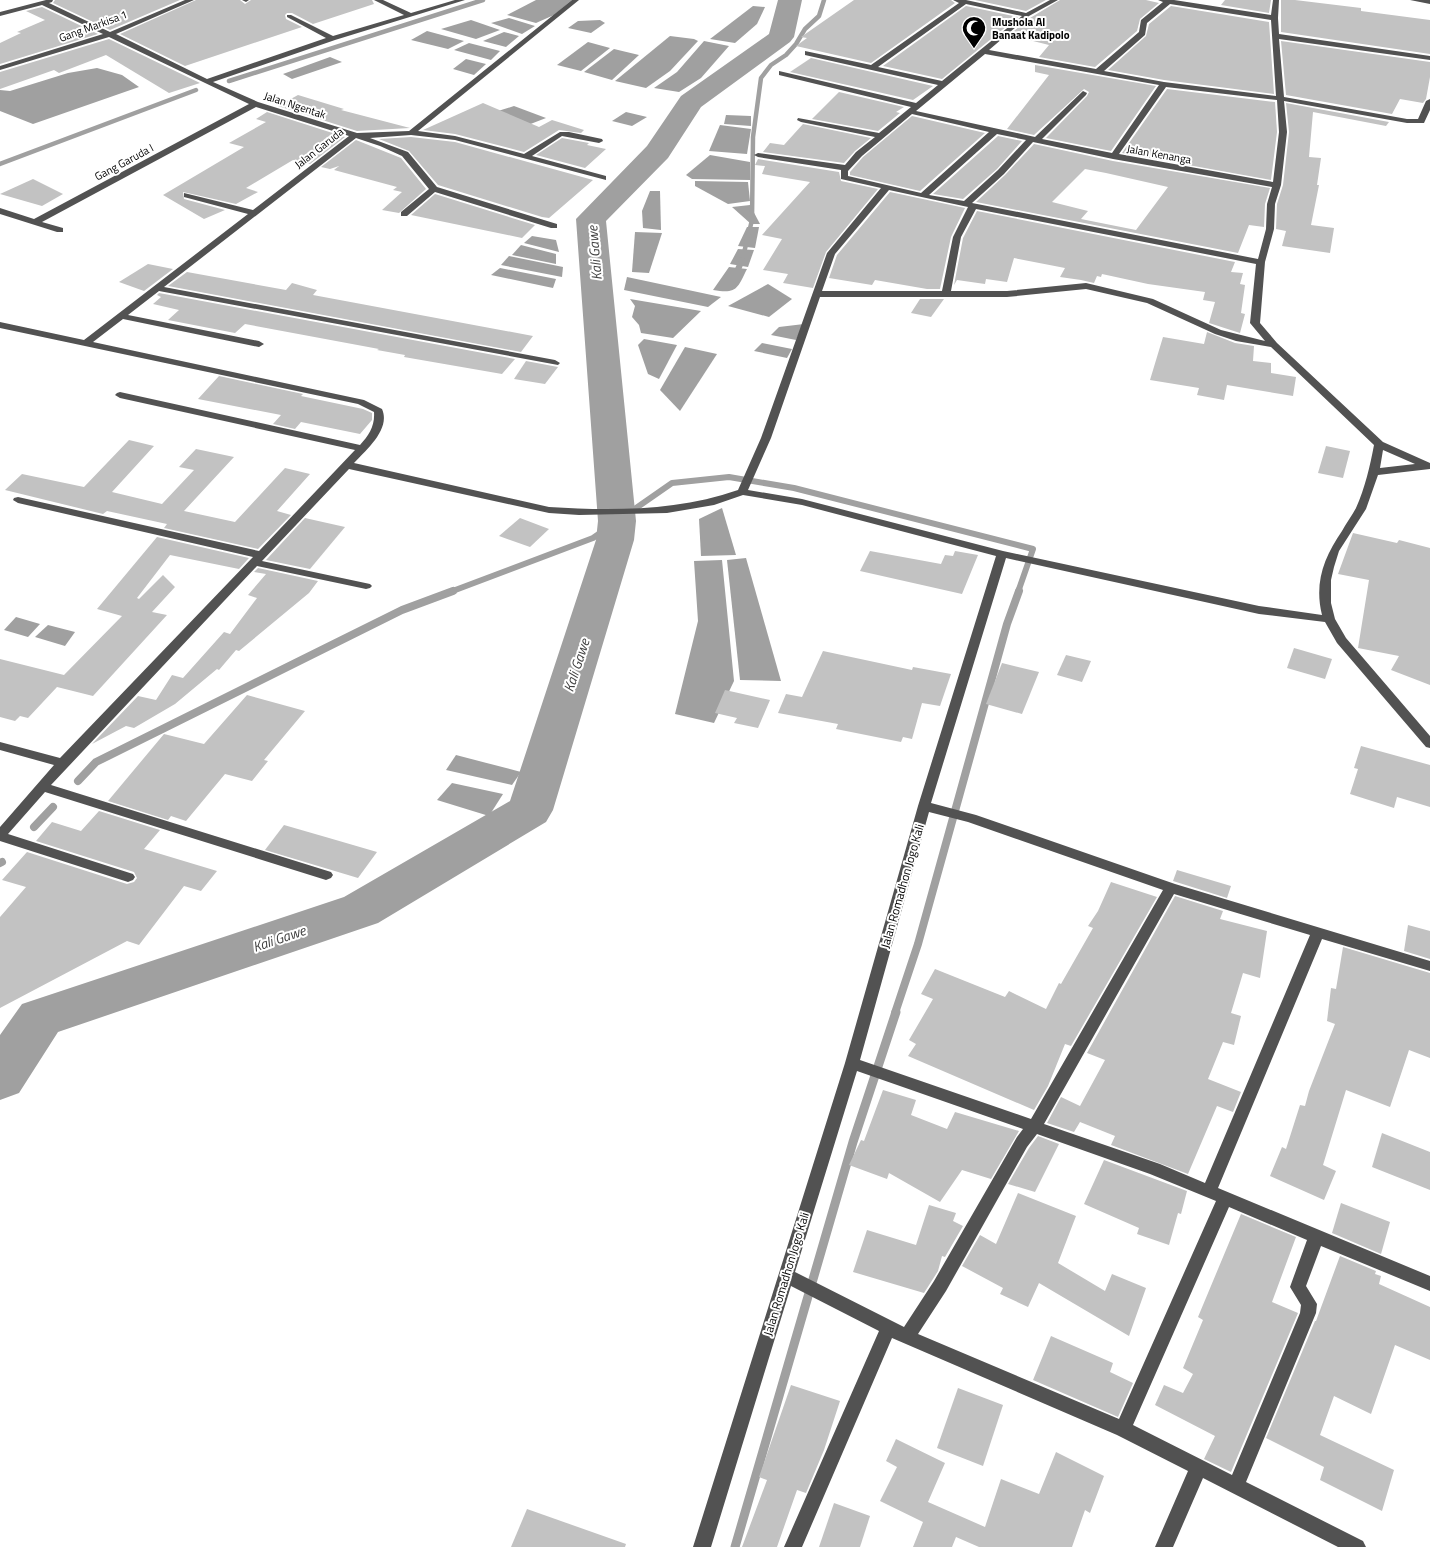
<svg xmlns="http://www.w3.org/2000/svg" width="1430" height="1547" viewBox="0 0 1430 1547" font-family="'Titillium Web',sans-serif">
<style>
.water{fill:#a0a0a0}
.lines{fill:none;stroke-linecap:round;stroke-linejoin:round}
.stream-far3{stroke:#a0a0a0;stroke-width:4.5}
.stream-far2{stroke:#a0a0a0;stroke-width:6}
.stream-far1{stroke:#a0a0a0;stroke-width:8}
.stream{stroke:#a0a0a0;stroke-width:9}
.river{fill:#a0a0a0;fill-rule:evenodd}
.building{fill:#c2c2c2;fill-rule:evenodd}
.minor{fill:#525252;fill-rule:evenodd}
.labels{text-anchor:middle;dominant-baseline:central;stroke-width:4;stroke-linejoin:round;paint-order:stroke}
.far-poi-label{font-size:11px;font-weight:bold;fill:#000;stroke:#fff;text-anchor:start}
.far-street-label{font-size:11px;fill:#000;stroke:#fff}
.street-label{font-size:12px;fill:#000;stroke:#fff}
.water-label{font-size:14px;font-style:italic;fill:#414141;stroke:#fff}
</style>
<rect width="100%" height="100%" fill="#fff"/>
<g class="water">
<polygon points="536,0 572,0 554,15 536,23 507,15"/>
<polygon points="753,6 765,7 757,24 735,43 710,39"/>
<polygon points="509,18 535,26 522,34 491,23"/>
<polygon points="471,20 500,30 476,39 441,29"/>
<polygon points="600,20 605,23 591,33 568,28 578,21"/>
<polygon points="427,31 464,41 448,49 411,40"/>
<polygon points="504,32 519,36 506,47 483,41"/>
<polygon points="670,36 694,39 698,41 670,71 646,88 615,81"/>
<polygon points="704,41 729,46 701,78 679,92 654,88 677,72"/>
<polygon points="588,42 610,48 581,71 557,65"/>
<polygon points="469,43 500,51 491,60 454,50"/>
<polygon points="614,49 639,55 612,80 584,72"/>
<polygon points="330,57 342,62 292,79 283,74"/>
<polygon points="466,59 486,64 474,75 453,69"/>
<polygon points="97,68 122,75 139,87 33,124 0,111 0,90 10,91 68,73"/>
<polygon points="514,106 546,118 528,125 498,111"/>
<polygon points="626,112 647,117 632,126 612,121"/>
<polygon points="726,115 751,116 751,126 724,124"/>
<polygon points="720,125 751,129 747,154 709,151"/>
<polygon points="710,155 750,162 750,180 692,179 686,175"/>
<polygon points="695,181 748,182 750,201 728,204 695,186"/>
<polygon points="650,191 660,191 661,230 643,228 642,211"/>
<polygon points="750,205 760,224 751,224 732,207"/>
<polygon points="747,227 759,227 755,248 738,246"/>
<polygon points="635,232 662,233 649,273 632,272"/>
<polygon points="532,236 556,240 559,252 524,243"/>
<polygon points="521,245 556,254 556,264 512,255"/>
<polygon points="738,249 754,250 748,267 730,264"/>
<polygon points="509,256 563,267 562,277 501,265"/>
<path d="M729,267L747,269C737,289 737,294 713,290Z"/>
<polygon points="500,268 556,279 553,288 491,275"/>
<polygon points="627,277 721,297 708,307 624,290"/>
<polygon points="768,284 792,299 769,317 728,306"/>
<polygon points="630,299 701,311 673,338 641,333 639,325 632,317 635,306"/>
<polygon points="804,324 796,340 771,335 779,327"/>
<polygon points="644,339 677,345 659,379 648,374 638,345"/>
<polygon points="762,343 792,349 787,358 754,351"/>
<polygon points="685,347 717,354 680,411 660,390"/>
<polygon points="722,508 736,555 701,556 699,519"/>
<polygon points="746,558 781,681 740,680 727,560"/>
<polygon points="722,560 734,681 714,723 675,714 698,621 694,561"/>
<polygon points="16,617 40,624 28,637 4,630"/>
<polygon points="48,625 75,632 65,646 35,637"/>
<polygon points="456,755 521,772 512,785 446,770"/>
<polygon points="452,783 503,794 489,816 437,800"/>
</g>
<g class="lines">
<g class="stream-far3">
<polyline points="229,81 483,0"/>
<polyline points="0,164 196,90"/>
<polyline points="742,261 752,220 753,137 761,78 771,65 786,55 796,44 805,29 819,16 824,0"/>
</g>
<g class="stream-far2">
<polyline points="736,274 742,260"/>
<polyline points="450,592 593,538 672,483 729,477 794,488 1033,549 1018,592"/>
</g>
<g class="stream-far1">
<polyline points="78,781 96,762 402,610 453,591"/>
<polyline points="34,827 53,807"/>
<polyline points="0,863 2,862"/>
<polyline points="895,1013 918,944 1007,624 1019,591"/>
</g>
<polyline class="stream" points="735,1547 853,1142 896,1012"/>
<polygon class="river" points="778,0 802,0 794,37 790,42 701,107 668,158 606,221 636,521 634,540 553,810 546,822 378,923 58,1032 19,1093 0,1100 0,1035 22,1004 344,897 510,801 596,540 598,521 576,219 647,146 681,96 769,34"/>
</g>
<g class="building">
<polygon points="55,0 180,0 110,30 53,3"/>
<polygon points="196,0 240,0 245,4 251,0 372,0 374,4 313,24 292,13 287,13 285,15 286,19 302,27 185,66 120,34"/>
<polygon points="854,0 951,0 955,3 871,63 796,46 807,38 801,37"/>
<polygon points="975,0 1046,0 1026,11"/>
<polygon points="1060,0 1146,0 1159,3 1140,19 1137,31 1095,67 1039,57 1049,45 1009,35 1030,18"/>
<polygon points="1225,0 1271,0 1269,13 1221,5"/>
<polygon points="1281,0 1295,0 1361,8 1361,11 1430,20 1430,54 1281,32"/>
<polygon points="966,6 1018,17 942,79 883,66"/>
<polygon points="1171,6 1269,22 1274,94 1164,80 1108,70 1146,36 1149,24"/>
<polygon points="42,7 98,34 0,64 0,43 21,33 17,32 45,20 26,11"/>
<polygon points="109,39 200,83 169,93 106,55 59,73 54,70 0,89 0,72"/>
<polygon points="1281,41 1430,62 1430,77 1426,99 1423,103 1400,99 1392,114 1286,95"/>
<polygon points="811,58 933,86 913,100 790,72"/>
<polygon points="1035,65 1156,86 1111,151 1046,138 1087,96 1089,92 1084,89 1034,135 1007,129 1049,75 1035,72"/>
<polygon points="1167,89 1275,102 1277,132 1271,180 1122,153"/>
<polygon points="839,92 904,107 896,112 900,113 878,131 812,119"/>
<polygon points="298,95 344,109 341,110 410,128 357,131 278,106"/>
<polygon points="483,103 539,127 552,120 584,130 581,133 559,130 524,152 455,134 423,130"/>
<polygon points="1286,103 1389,122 1386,126 1313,112 1309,157 1321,158 1317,185 1319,185 1311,225 1334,228 1330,253 1282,246 1286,231 1276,229 1277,204 1283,185 1289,132"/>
<polygon points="267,112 345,137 310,164 293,160 246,188 258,192 236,204 183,192 184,199 225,210 204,219 163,195 244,147 229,143 266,122 256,119"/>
<polygon points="912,116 985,133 920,191 850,175 850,172 863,157"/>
<polygon points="803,124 871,138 855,151 844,163 763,152 770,143 784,145"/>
<polygon points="998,136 1022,141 997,169 963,199 933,194"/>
<polygon points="411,137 455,142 593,180 549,218 542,217 438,185 409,151 379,139"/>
<polygon points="562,138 589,143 587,145 606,149 585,168 536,155"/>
<polygon points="356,140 401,158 426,189 399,213 382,210 402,192 393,190 397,187 334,170 339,166 330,169 321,167"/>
<path d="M1034,144L1113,161L1270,188L1265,204L1264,227L1249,225L1238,253L976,202L1005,175ZM1085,169L1106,173L1168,187L1136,230L1081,219L1088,211L1052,202Z"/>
<polygon points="758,159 839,172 841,181 878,189 826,252 813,288 783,283 788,274 763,270 782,239 762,235 810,182 762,174 765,166 755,165"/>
<polygon points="33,179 63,194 42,206 0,194"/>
<polygon points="890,192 965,208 951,237 940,289 927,289 875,280 872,285 829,278 837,255"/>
<polygon points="435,194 535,225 522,238 411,215"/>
<polygon points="977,211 1235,262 1231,272 1243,273 1240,284 1245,285 1241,313 1245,314 1240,333 1209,323 1215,302 1203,300 1205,292 1148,284 1102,274 1101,277 1097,276 1094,283 1081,280 1060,277 1065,268 1014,258 1007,282 986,279 985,284 957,280 954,285 963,238"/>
<polygon points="148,264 173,269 144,291 119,282"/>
<polygon points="187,272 286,290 292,283 317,290 313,295 533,336 521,352 168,286"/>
<polygon points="159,293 515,359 502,374 404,357 405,355 377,350 379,349 245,324 235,333 168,320 179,310 153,304 161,297 157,295"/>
<polygon points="920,299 944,299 931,317 911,313"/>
<polygon points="1207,332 1235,343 1254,346 1253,361 1271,363 1271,373 1296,377 1293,396 1227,385 1224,400 1197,395 1199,388 1150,380 1163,337 1204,344"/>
<polygon points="526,361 558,367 545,384 514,379"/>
<polygon points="219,376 303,394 301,396 363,409 372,413 372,420 360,434 301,422 295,429 273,424 281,415 198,399"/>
<polygon points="129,440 154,446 112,492 162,504 194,470 179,467 196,449 234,457 184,511 235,522 285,468 310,474 277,511 291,515 258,549 164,528 167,524 107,511 103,514 5,490 22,474 84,487"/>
<polygon points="1326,446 1350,451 1343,478 1318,473"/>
<polygon points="305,518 345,527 310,569 266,560"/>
<polygon points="520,518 549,529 530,547 499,536"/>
<polygon points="1353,533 1397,543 1399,540 1430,548 1430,685 1391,670 1399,656 1358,648 1369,580 1338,574"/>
<polygon points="157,537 249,558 239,569 170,555 137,598 139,599 163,575 175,587 152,612 167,615 93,696 57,687 28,718 20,716 15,721 0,717 0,659 64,675 122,616 97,609"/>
<polygon points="870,551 941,564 945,555 953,556 955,551 978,555 962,594 860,571"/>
<polygon points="258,568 318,581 309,593 239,651 236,650 219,670 217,669 175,704 134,728 126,726 92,744 138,696 156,700 172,675 183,678 224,632 230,634 257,598 248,595 266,574 254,572"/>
<polygon points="1294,648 1332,659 1325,679 1287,668"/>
<polygon points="823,651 912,670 913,667 951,674 940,706 922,703 912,739 903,737 901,742 836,729 838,724 778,713 786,694 802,697"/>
<polygon points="1066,655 1091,661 1082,682 1057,675"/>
<polygon points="1002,663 1039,672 1022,714 986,704"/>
<polygon points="725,690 770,700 758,728 734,723 737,718 715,713"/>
<polygon points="247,695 305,711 264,760 268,761 252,781 225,774 186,821 171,816 168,820 108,801 164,734 204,744"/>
<polygon points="1361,746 1430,765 1430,807 1397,797 1394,808 1350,794 1358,769 1354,768"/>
<polygon points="99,811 160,830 144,849 217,871 201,891 184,886 139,945 127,941 0,1008 0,917 26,887 2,880 27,852 127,884 134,882 137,878 134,872 36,841 52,822 81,831"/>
<polygon points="284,825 329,838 377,852 358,878 265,850"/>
<polygon points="1177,870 1231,886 1227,898 1173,881"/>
<polygon points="1111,882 1157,897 1071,1046 1065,1044 1048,1086 1034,1110 908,1056 916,1044 909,1040 933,999 921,994 935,969 1005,997 1009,991 1046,1009 1059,983 1061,984 1093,928 1088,926 1098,911"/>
<polygon points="1175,896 1223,911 1220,919 1267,931 1260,978 1243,973 1231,1013 1241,1016 1234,1045 1223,1042 1208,1079 1241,1092 1233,1112 1217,1106 1188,1174 1111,1145 1115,1136 1080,1122 1074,1132 1047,1123 1061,1097 1080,1106 1105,1060 1087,1053"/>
<polygon points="1408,925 1430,931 1430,959 1404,951"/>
<polygon points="1343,947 1430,973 1430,1058 1409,1050 1390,1107 1346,1090 1323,1165 1336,1171 1324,1200 1270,1176 1282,1147 1286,1149 1300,1105 1305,1106 1309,1091 1335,1024 1327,1021 1331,988 1336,989"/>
<polygon points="883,1090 916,1100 911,1115 947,1129 955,1112 1019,1131 991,1179 962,1170 940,1202 889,1173 887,1179 849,1165 861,1140 864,1141"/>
<polygon points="1382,1133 1430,1152 1430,1190 1372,1167"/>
<polygon points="1038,1136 1059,1144 1035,1192 1008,1184 1029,1148"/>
<polygon points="1104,1160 1187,1191 1181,1214 1178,1213 1169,1245 1137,1234 1139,1228 1084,1204"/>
<polygon points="1018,1193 1076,1216 1058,1263 1105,1291 1112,1274 1146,1288 1129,1336 1039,1283 1028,1307 1000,1294 1003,1288 962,1266 980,1235 996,1244"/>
<polygon points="1341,1203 1390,1222 1381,1254 1332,1233"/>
<polygon points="929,1205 956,1213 953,1221 963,1226 945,1257 942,1256 938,1271 924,1293 853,1272 867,1230 916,1245"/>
<polygon points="1241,1214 1296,1237 1272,1302 1298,1313 1231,1472 1204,1459 1215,1436 1155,1405 1164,1385 1183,1393 1193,1374 1183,1368 1203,1320 1198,1317"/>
<polygon points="1340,1256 1376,1271 1375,1274 1381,1276 1379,1284 1430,1307 1430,1360 1395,1345 1371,1414 1334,1396 1320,1435 1394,1470 1382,1511 1320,1480 1324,1467 1266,1438 1315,1321 1316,1321"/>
<polygon points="1051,1336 1113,1363 1110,1372 1133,1383 1118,1417 1033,1380"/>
<polygon points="791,1385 840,1401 824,1450 806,1493 797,1490 777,1547 742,1547 767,1480 759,1477"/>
<polygon points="958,1388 1003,1405 983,1466 937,1448"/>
<polygon points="896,1439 945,1463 928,1502 985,1527 1001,1479 1039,1494 1056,1452 1104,1476 1090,1513 1085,1510 1072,1547 979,1547 956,1537 952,1547 913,1547 923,1522 880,1501 897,1467 886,1461"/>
<polygon points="834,1503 870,1516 860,1547 819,1547"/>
<polygon points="527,1509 626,1544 625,1547 511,1547"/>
</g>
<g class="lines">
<g class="minor">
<path d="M46,0H53L52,2L49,3L110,32L185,0H194L116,34L207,79L326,38L287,17V15H291L333,36L404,15L374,0H383L411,13L455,0H465L335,40L213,82L258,102L357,133L409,131L572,0H579L418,131L455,136L524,154L560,132H569L602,139L603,141L599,143L562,136L532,156L606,176V180L455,140L411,135L370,138L408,152L437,187L557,224V228H551L435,192L407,216H401V212L429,189L402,156L380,146L356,138L164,287L555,360L560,363L558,365L159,291L128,315L259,341L264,344L259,347L123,319L93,342L364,400L382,409C391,429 366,450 354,463L549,507C612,511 678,511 738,490L761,438L827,253L881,188L841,179V170L758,157L754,155L758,153L845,165L856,152L875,137L801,122L797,120L798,118L879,133L911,107L779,75V71L916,103L938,85L805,55V51L871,65L959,3L953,0H966L1026,13L1050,0H1058L1029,16L989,50L1096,69L1139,32L1141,20L1163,2L1158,0H1174L1271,15L1273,0H1279L1278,18L1279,34L1430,56V60L1279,39L1284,97L1407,119H1418L1426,101L1430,99V110L1424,123H1407L1284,101L1287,132L1281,185L1275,204L1274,229L1265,262L1260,323L1277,343L1383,442L1430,463V469L1378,475L1366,509L1339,551L1334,567L1331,580V603L1335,619L1346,638L1430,736V748L1426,747L1337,643L1325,622L1259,614L1006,558L931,803L976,815L1175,884L1430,961V971L1322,939L1218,1188L1430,1276V1291L1321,1246L1306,1286L1317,1304L1316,1313L1246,1482L1363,1541L1366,1547H1338L1203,1478L1173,1547H1155L1188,1471L1117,1435L892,1338L802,1547H784L879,1331L791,1286L711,1547H693L845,1063L918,806L996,556L802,505L743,495L714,505L667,513L579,515L549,513L349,469L262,561L370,584L372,586L370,588L366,589L257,566L51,785L331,872L333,875L331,878L326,880L45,792L8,834L133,874L135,877L133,880L128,882L0,841V827L54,765L0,750V742L60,758L253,557L18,503L13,500L14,498L18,497L259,551L355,450L120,398L115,395L117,393L120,392L360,445C369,435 375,426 374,412L358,404L0,328V322L84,340L248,214L184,197V193L253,210L349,136L256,107L42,222L63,228V232H57L0,214V208L34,219L249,104L109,37L0,70V66L103,34L42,5L0,16V12ZM966,4L1022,16L942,81L878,67ZM1170,4L1271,20L1276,96L1164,82L1104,71L1145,35L1147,23ZM985,54L1159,85L1112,153L1042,139L1086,95L1087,93L1083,91L1035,137L916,111ZM1166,87L1277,100L1279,132L1273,182L1119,154ZM912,114L989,132L921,193L848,176V171L862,156ZM997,134L1026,140L998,170L964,201L929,195ZM1033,142L1113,159L1272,187L1267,204L1266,229L1258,259L972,203L1004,174ZM889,190L968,207L953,237L942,291H822L835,254ZM976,209L1256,264L1250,323L1265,341L1221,330L1153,299L1086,283L1007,291H951L961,237ZM1086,289L1147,303L1215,334L1236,341L1271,347L1374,445C1370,466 1365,488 1356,508C1352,516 1346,523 1342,531C1324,557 1314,583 1322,615L1259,606L1003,551L802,499L748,490L771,438L820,297H1007ZM1383,450L1415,464L1380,468ZM929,812L968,822L1163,890L1031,1119L860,1060ZM1174,894L1310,935L1205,1183L1160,1164L1044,1124ZM857,1071L1023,1129L1017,1137L934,1281L904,1327L795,1272ZM1037,1134L1150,1174L1216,1201L1119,1419L918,1334L946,1291L1027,1147ZM1229,1207L1307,1240L1290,1287L1301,1305L1300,1313L1232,1475L1133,1425Z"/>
<polygon points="242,0 249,0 246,2"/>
<polygon points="1410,0 1430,0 1430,4"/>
</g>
</g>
<defs>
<g id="mosque-pin" transform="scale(1.25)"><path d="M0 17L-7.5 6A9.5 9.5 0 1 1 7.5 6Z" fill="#000" stroke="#fff"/><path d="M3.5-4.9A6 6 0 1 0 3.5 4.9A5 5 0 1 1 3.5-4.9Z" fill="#fff"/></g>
</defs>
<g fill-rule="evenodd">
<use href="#mosque-pin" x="974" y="28"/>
</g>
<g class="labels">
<g class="far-poi-label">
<text x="992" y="22">Mushola Al<tspan x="992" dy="13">Banaat Kadipolo</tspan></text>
</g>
<g class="far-street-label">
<text transform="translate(93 26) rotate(-20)">Gang Markisa 1</text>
<text transform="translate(295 105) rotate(18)">Jalan Ngentak</text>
<text transform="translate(319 148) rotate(-38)">Jalan Garuda</text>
<text transform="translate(1159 154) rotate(10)">Jalan Kenanga</text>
<text transform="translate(124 162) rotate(-28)">Gang Garuda I</text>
</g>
<g class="street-label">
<text transform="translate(902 886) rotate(-74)">Jalan Romadhon Jogo Kali</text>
<text transform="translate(786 1274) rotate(-73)">Jalan Romadhon Jogo Kali</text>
</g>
<g class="water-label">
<text transform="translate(594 253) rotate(-95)">Kali Gawe</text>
<text transform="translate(576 665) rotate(-72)">Kali Gawe</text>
<text transform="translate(279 938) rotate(-19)">Kali Gawe</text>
</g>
</g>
</svg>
